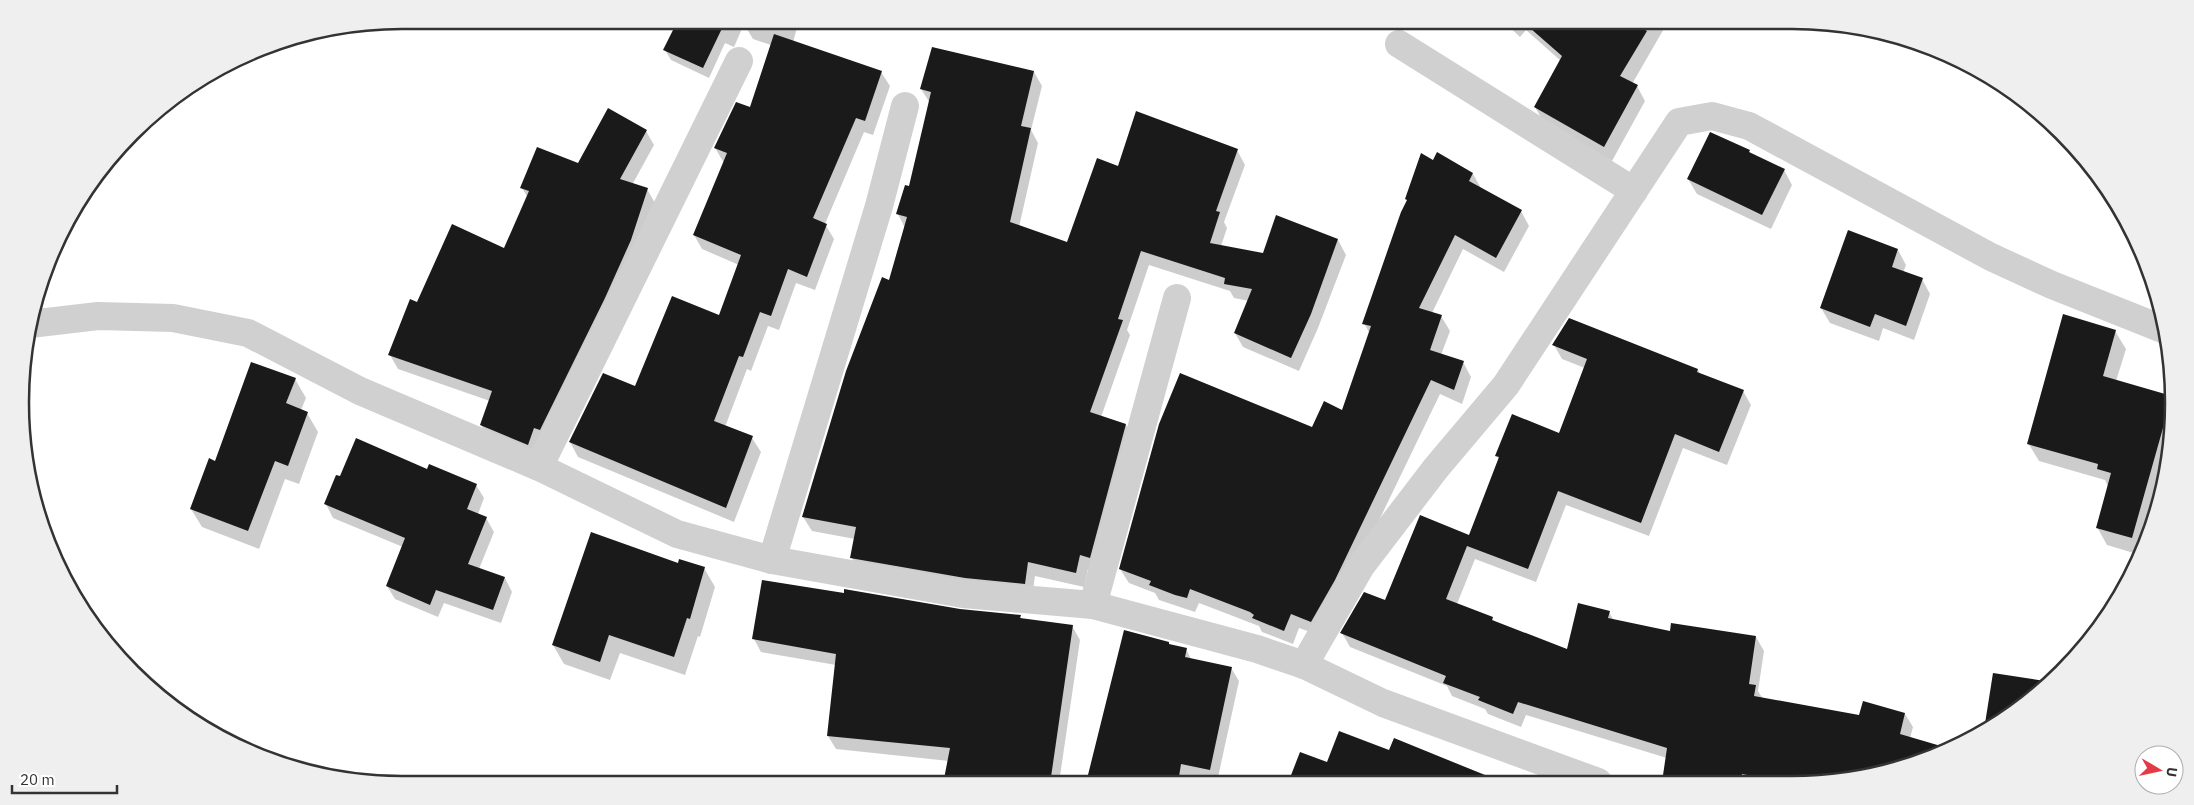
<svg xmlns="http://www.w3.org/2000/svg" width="2194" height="805" viewBox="0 0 2194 805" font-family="'IBM Plex Sans',sans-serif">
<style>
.shadow{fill:#0003}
.building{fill:#1a1a1a}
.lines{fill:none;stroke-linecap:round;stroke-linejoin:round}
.street{stroke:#d0d0d0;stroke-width:28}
.rim{fill:none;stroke:#333;stroke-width:2.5}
</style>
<rect width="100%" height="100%" fill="#fff"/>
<g class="shadow">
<polygon points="657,20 734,20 741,31 734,47 725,43 709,78 671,60 665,50 676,27"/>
<polygon points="746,20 793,20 797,28 793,42 881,72 890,86 873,135 864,132 825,224 834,239 815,290 796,283 779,330 768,326 751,371 747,369 725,427 752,438 761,452 734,522 578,457 570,442 720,316 739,265 702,249 694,235 724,163 715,148 751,109 771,45 753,39 744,24"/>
<polygon points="1414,20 1434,20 1427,29"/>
<polygon points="1502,20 1669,20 1632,84 1637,86 1645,101 1612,161 1543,121 1535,107 1561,61 1526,30 1520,37"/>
<polygon points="1703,20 1716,20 1713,26"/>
<polygon points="1034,72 1042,86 1031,130 1038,143 1019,227 1068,244 1119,167 1237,150 1245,165 1224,222 1227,228 1221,246 1264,254 1277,217 1338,240 1346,255 1318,328 1299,371 1243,347 1235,333 1249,301 1234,298 1230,291 1149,265 1127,330 1130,335 1101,417 1126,425 1134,439 1097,572 1088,569 1084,587 1035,576 1032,597 860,572 852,558 855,539 812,531 803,517 890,281 905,228 898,214 910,187 930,103 921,89"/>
<polygon points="646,131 654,145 632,185 647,189 655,203 535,458 489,439 481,425 490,401 398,369 390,355 417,303 505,250 528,198 522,188 578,165"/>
<polygon points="1749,151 1751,154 1784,170 1792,185 1771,229 1697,194 1688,179"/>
<polygon points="1434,162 1473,174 1481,188 1521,211 1529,226 1504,272 1463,249 1432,313 1441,316 1450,331 1441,355 1463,362 1471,377 1462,404 1440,394 1343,595 1319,635 1299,628 1293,644 1262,632 1259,626 1199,603 1195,612 1159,600 1155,593 1129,583 1120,569 1312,429 1343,412 1370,334 1364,323"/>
<polygon points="1898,250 1906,265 1903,273 1922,279 1930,294 1914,340 1883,328 1879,341 1830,323 1821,308"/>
<polygon points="2115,331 2126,349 2116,381 2172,398 2173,428 2166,472 2152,522 2137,554 2107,545 2097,527 2108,486 2105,480 2039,461 2028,443"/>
<polygon points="1554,345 1698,370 1700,374 1743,391 1751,405 1727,465 1683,448 1649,536 1566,505 1536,582 1475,559 1457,604 1492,618 1494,622 1568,650 1609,612 1614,621 1671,632 1756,637 1764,651 1758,691 1763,699 1860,717 1905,714 1913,727 1910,738 1842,782 1663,782 1667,758 1526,715 1521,727 1488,714 1485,709 1452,696 1447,686 1350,647 1342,633 1386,602 1469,536 1499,460 1497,456 1559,434 1585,368 1562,359"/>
<polygon points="295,379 306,398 301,410 307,413 318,432 299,484 285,479 259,549 202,527 191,509 216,462"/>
<polygon points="428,470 476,485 484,498 478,514 486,518 494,532 479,569 505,578 512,592 501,623 444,603 438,617 395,599 387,586 403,547 333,518 326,504"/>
<polygon points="704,568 715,587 700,637 698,636 685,675 620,653 610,680 564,664 553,645"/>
<polygon points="960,611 1020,616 1022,620 1072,626 1080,640 1059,783 945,784 949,761 836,749 828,736 836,665 761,652 754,639"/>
<polygon points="1125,632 1169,643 1170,645 1186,649 1191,659 1231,668 1239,681 1217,782 1187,776 1186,783 1088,783"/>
<polygon points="2043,679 2052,681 2044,690 2042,682"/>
<polygon points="1395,740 1504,782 1290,783 1327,764 1390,752"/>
</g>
<g class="building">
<polygon points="678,20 726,20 703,68 663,50"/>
<polygon points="1521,20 1628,20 1647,31 1620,76 1638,85 1604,147 1534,107 1562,56"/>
<polygon points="774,34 882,71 865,121 856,118 813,218 827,224 807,277 788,269 771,316 760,312 743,357 739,356 714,421 753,436 726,508 569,442 603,373 635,386 672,296 719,315 741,255 693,235 727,153 714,148 736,102 750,107"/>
<polygon points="932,47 1034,71 1021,126 1031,128 1010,222 1067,242 1097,158 1118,166 1136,111 1238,149 1216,211 1220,212 1210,243 1263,253 1276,215 1338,239 1311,314 1291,358 1234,333 1252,289 1224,284 1225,278 1141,251 1118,319 1123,320 1090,412 1126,424 1090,558 1080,555 1076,573 1028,562 1025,584 965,578 850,558 856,527 802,517 846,371 882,277 889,280 907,217 896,214 905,185 909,186 931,92 920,89"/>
<polygon points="608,108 647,130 620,179 648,188 631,240 605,298 540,430 534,428 528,445 480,425 492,391 388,355 410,299 417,302 452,224 504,248 529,191 520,188 537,147 578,163"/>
<polygon points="1710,132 1750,150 1749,152 1785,169 1762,215 1687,179"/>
<polygon points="1437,152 1473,173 1469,181 1522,210 1496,258 1455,235 1419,308 1442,315 1430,350 1464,361 1454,390 1431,380 1335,580 1311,622 1291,614 1284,631 1252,618 1254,615 1250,612 1190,589 1187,598 1175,595 1149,585 1151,581 1119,569 1159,424 1180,373 1312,427 1324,401 1342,410 1371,326 1362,324 1401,212 1407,200 1405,199 1421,153 1433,160"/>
<polygon points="1848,230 1898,249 1892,267 1923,278 1906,326 1875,314 1870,327 1820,308"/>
<polygon points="2063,314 2116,330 2103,376 2172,396 2132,538 2096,528 2111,473 2097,469 2098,464 2027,444"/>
<polygon points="1569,318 1698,369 1697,372 1744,390 1719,452 1675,434 1641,523 1558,491 1528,569 1467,546 1446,599 1493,617 1492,620 1567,649 1578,603 1610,611 1608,618 1670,631 1671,623 1756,636 1749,684 1756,685 1754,696 1859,715 1863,701 1905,713 1900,734 1951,749 1842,782 1786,782 1742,774 1741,782 1662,782 1667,748 1518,702 1513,714 1478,700 1480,697 1443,683 1446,676 1340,633 1364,592 1385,600 1420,515 1469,535 1499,457 1495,456 1512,414 1559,433 1587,359 1552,345"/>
<polygon points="251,362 296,378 286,403 308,412 288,466 275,461 248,531 190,509 209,458 215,461"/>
<polygon points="356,438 427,469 429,464 477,484 467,509 487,517 468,564 505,577 493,610 436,590 430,605 386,586 405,538 324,504 336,475 340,476"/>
<polygon points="591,532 678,563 679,559 705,567 690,619 687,618 674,657 609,635 600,662 552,645"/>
<polygon points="762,580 844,593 844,589 960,609 1021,615 1020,618 1073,625 1050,784 943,784 950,748 827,736 836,654 752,639"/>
<polygon points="1124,630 1169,642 1169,644 1187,648 1185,657 1232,667 1210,770 1181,764 1178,783 1086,783"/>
<polygon points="1993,673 2051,682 2044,690 1984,730"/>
<polygon points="1339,731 1389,750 1394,738 1502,782 1288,783 1300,752 1327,762"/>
</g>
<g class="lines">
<g class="street">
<polyline points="1399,44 1634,191"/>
<polyline points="30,324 98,316 173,318 248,333 360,391 539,467 677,534 772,560 963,594 1093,605 1257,649 1304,665 1383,703 1598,782"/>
<polyline points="539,467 739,61"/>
<polyline points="772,560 879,206 905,106"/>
<polyline points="1093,605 1177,298"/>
<polyline points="1304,665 1361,566 1436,468 1506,385 1679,122 1712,116 1749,126 1991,257 2052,285 2165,330"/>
</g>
</g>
<path d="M0 0H2194V805H0ZM402 29H1792A373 373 0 0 1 2165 402V403A373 373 0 0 1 1792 776H402A373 373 0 0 1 29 403V402A373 373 0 0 1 402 29Z" fill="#efefef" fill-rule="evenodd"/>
<path class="rim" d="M402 29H1792A373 373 0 0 1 2165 402V403A373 373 0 0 1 1792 776H402A373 373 0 0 1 29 403V402A373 373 0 0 1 402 29Z"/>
<g transform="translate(2159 770) rotate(99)"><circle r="24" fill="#ffffff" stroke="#adadad"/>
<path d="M0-4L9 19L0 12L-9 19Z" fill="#e63946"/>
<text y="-8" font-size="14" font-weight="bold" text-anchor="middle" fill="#333333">U</text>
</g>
<path d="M12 785v8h105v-8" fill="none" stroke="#333333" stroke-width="2.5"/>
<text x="20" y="785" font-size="15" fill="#333333" stroke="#ffffff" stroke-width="4" paint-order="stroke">20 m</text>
</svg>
